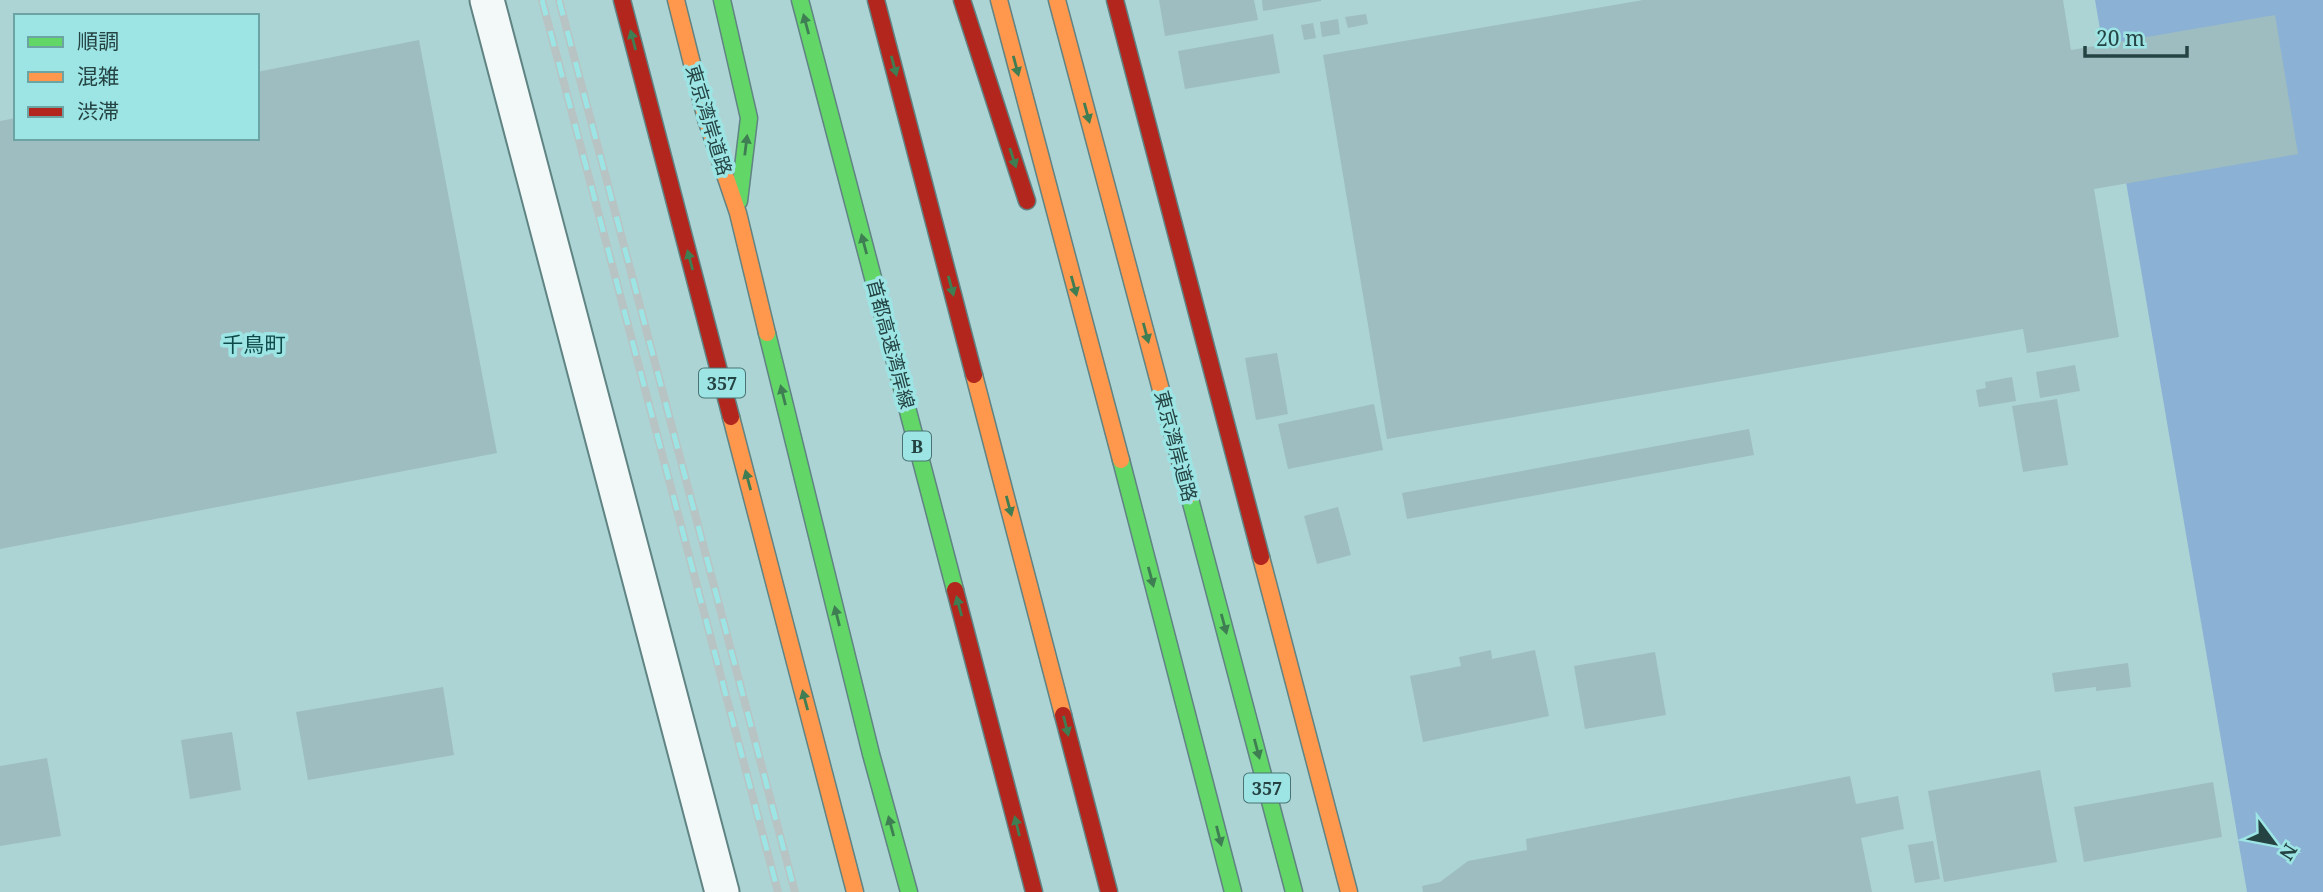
<svg xmlns="http://www.w3.org/2000/svg" width="2323" height="892" viewBox="0 0 2323 892" font-family="'Noto Serif','Noto Sans JP',serif">
<style>
.water{fill:#8bb2d5}
.building{fill:#9ebdc0}
.lines{fill:none;stroke-linecap:round;stroke-linejoin:round}
.street-casing{stroke:#608383;stroke-width:37}
.fast-casing{stroke:#608383;stroke-width:19}
.slow-casing{stroke:#608383;stroke-width:19}
.jam-casing{stroke:#608383;stroke-width:19}
.street{stroke:#f3f9f9;stroke-width:33}
.fast{stroke:#63d668;stroke-width:16}
.slow{stroke:#ff974d;stroke-width:16}
.jam{stroke:#b3261e;stroke-width:16}
.rail-casing{stroke:#b8c3c3;stroke-width:8}
.rail{stroke:#9ce5e4;stroke-width:5;stroke-dasharray:16;stroke-linecap:butt}
.oneway{fill:#3e7e52}
.labels{text-anchor:middle;dominant-baseline:central;stroke-width:7;stroke-linejoin:round;paint-order:stroke}
.shield{fill:#9ce5e4;stroke:#497473;stroke-width:2}
.shield-label{font-size:18px;font-weight:bold;fill:#254343}
.street-label{font-size:19px;fill:#254343;stroke:#9ce5e4}
.neighbourhood-label{font-size:21px;fill:#0e4949;stroke:#9ce5e4}
</style>
<rect width="100%" height="100%" fill="#add4d4"/>
<polygon class="water" points="2095,0 2323,0 2323,892 2247,892"/>
<g class="building">
<polygon points="1159,0 1254,0 1258,20 1165,36"/>
<polygon points="1262,0 1321,0 1321,1 1263,11"/>
<polygon points="1643,0 2063,0 2071,50 2275,15 2298,154 2094,189 2119,337 2027,353 2023,329 1387,439 1323,55"/>
<polygon points="1366,14 1368,24 1348,28 1345,17"/>
<polygon points="1338,19 1340,34 1322,37 1320,22"/>
<polygon points="1313,23 1316,38 1304,40 1301,25"/>
<polygon points="1273,34 1280,73 1185,89 1178,51"/>
<polygon points="419,40 497,453 0,549 0,121 16,118 16,138 257,138 257,72"/>
<polygon points="1277,353 1288,414 1256,420 1245,358"/>
<polygon points="2075,365 2080,391 2040,398 2036,372"/>
<polygon points="2012,377 2016,401 1979,407 1976,390 1986,388 1985,382"/>
<polygon points="2057,399 2068,465 2023,472 2012,406"/>
<polygon points="1374,404 1383,450 1288,469 1278,424"/>
<polygon points="1749,429 1754,455 1407,519 1402,493"/>
<polygon points="1338,507 1351,555 1317,564 1304,516"/>
<polygon points="1491,650 1492,659 1535,650 1549,716 1423,742 1410,676 1461,666 1459,657"/>
<polygon points="1655,652 1666,715 1585,729 1574,666"/>
<polygon points="2128,663 2131,687 2096,691 2096,687 2055,692 2052,673"/>
<polygon points="443,687 454,755 308,780 296,712"/>
<polygon points="232,732 241,790 190,799 181,740"/>
<polygon points="47,758 61,836 0,846 0,766"/>
<polygon points="2040,770 2057,862 1944,882 1928,791"/>
<polygon points="1850,776 1856,804 1898,796 1904,829 1861,838 1872,892 1423,892 1422,886 1440,882 1468,861 1527,850 1526,839"/>
<polygon points="2213,782 2222,837 2084,862 2074,807"/>
<polygon points="1933,841 1940,879 1915,883 1908,845"/>
</g>
<g class="lines">
<g class="street-casing">
<polyline id="street" points="487,0 722,892"/>
</g>
<g class="fast-casing">
<g id="fast">
<polyline points="722,0 749,118 739,201"/>
<polyline points="800,0 955,590"/>
<polyline points="767,333 871,754 909,892"/>
<polyline points="1121,460 1233,892"/>
<polyline points="1189,495 1294,892"/>
</g>
</g>
<g class="slow-casing">
<g id="slow">
<polyline points="676,0 706,119 738,213 767,333"/>
<polyline points="999,0 1121,460"/>
<polyline points="1057,0 1189,495"/>
<polyline points="974,375 1063,715"/>
<polyline points="731,417 855,892"/>
<polyline points="1261,557 1349,892"/>
</g>
</g>
<g class="jam-casing">
<g id="jam">
<polyline points="622,0 731,417"/>
<polyline points="876,0 974,375"/>
<polyline points="962,0 1027,201"/>
<polyline points="1115,0 1261,557"/>
<polyline points="955,590 1034,892"/>
<polyline points="1063,715 1109,892"/>
</g>
</g>
<use href="#street" class="street"/>
<use href="#fast" class="fast"/>
<use href="#slow" class="slow"/>
<use href="#jam" class="jam"/>
<g class="rail-casing">
<g id="rail">
<polyline points="542,0 778,892"/>
<polyline points="559,0 795,892"/>
</g>
</g>
<use href="#rail" class="rail"/>
</g>
<defs><path id="oneway-solid" d="M-6-.8H1V-3.2L6.5 0L1 3.2V.8H-6Z" transform="scale(1.75)"/></defs>
<g class="oneway">
<use href="#oneway-solid" transform="translate(806 24) rotate(-105)"/>
<use href="#oneway-solid" transform="translate(633 40) rotate(-105)"/>
<use href="#oneway-solid" transform="translate(894 66) rotate(75)"/>
<use href="#oneway-solid" transform="translate(1016 66) rotate(75)"/>
<use href="#oneway-solid" transform="translate(1087 113) rotate(75)"/>
<use href="#oneway-solid" transform="translate(746 145) rotate(-83)"/>
<use href="#oneway-solid" transform="translate(1013 158) rotate(72)"/>
<use href="#oneway-solid" transform="translate(864 244) rotate(-105)"/>
<use href="#oneway-solid" transform="translate(690 260) rotate(-105)"/>
<use href="#oneway-solid" transform="translate(951 286) rotate(75)"/>
<use href="#oneway-solid" transform="translate(1074 286) rotate(75)"/>
<use href="#oneway-solid" transform="translate(1146 333) rotate(75)"/>
<use href="#oneway-solid" transform="translate(783 395) rotate(-104)"/>
<use href="#oneway-solid" transform="translate(748 480) rotate(-105)"/>
<use href="#oneway-solid" transform="translate(1009 506) rotate(75)"/>
<use href="#oneway-solid" transform="translate(1151 577) rotate(75)"/>
<use href="#oneway-solid" transform="translate(959 606) rotate(-105)"/>
<use href="#oneway-solid" transform="translate(837 616) rotate(-104)"/>
<use href="#oneway-solid" transform="translate(1224 624) rotate(75)"/>
<use href="#oneway-solid" transform="translate(805 700) rotate(-105)"/>
<use href="#oneway-solid" transform="translate(1066 726) rotate(76)"/>
<use href="#oneway-solid" transform="translate(1257 749) rotate(75)"/>
<use href="#oneway-solid" transform="translate(891 826) rotate(-105)"/>
<use href="#oneway-solid" transform="translate(1017 826) rotate(-104)"/>
<use href="#oneway-solid" transform="translate(1219 836) rotate(76)"/>
</g>
<g class="labels">
<g class="shield">
<rect x="699" y="368.5" width="46" height="29" rx="5"/>
<rect x="903" y="431.5" width="28" height="29" rx="5"/>
<rect x="1244" y="773.5" width="46" height="29" rx="5"/>
</g>
<g class="shield-label">
<text x="722" y="383">357</text>
<text x="917" y="446">B</text>
<text x="1267" y="788">357</text>
</g>
<g class="street-label">
<text transform="translate(709 120) rotate(73)">東京湾岸道路</text>
<text transform="translate(891 344) rotate(75)">首都高速湾岸線</text>
<text transform="translate(1176 446) rotate(75)">東京湾岸道路</text>
</g>
<g class="neighbourhood-label">
<text x="254" y="344">千鳥町</text>
</g>
</g>
<rect x="14" y="14" width="245" height="126" fill="#9ce5e4" stroke="#6ca4a4" stroke-width="2"/>
<rect x="28" y="37" width="35" height="10" fill="#63d668" stroke="#6ca4a4" stroke-width="2"/>
<text x="77" y="49" font-size="21" fill="#254343">順調</text>
<rect x="28" y="72" width="35" height="10" fill="#ff974d" stroke="#6ca4a4" stroke-width="2"/>
<text x="77" y="84" font-size="21" fill="#254343">混雑</text>
<rect x="28" y="107" width="35" height="10" fill="#b3261e" stroke="#6ca4a4" stroke-width="2"/>
<text x="77" y="119" font-size="21" fill="#254343">渋滞</text>
<g transform="translate(2274 843) rotate(122)" stroke="#9ce5e4" stroke-width="5" paint-order="stroke">
<path d="M0-5L12 26L0 18L-12 26Z" fill="#254343"/>
<text y="-10" font-size="19" font-weight="bold" text-anchor="middle" fill="#254343">N</text>
</g>
<path d="M2085 46v10h102v-10" fill="none" stroke="#254343" stroke-width="3.5"/>
<text x="2096" y="46" font-size="21" fill="#254343" stroke="#9ce5e4" stroke-width="5" paint-order="stroke">20 m</text>
</svg>
